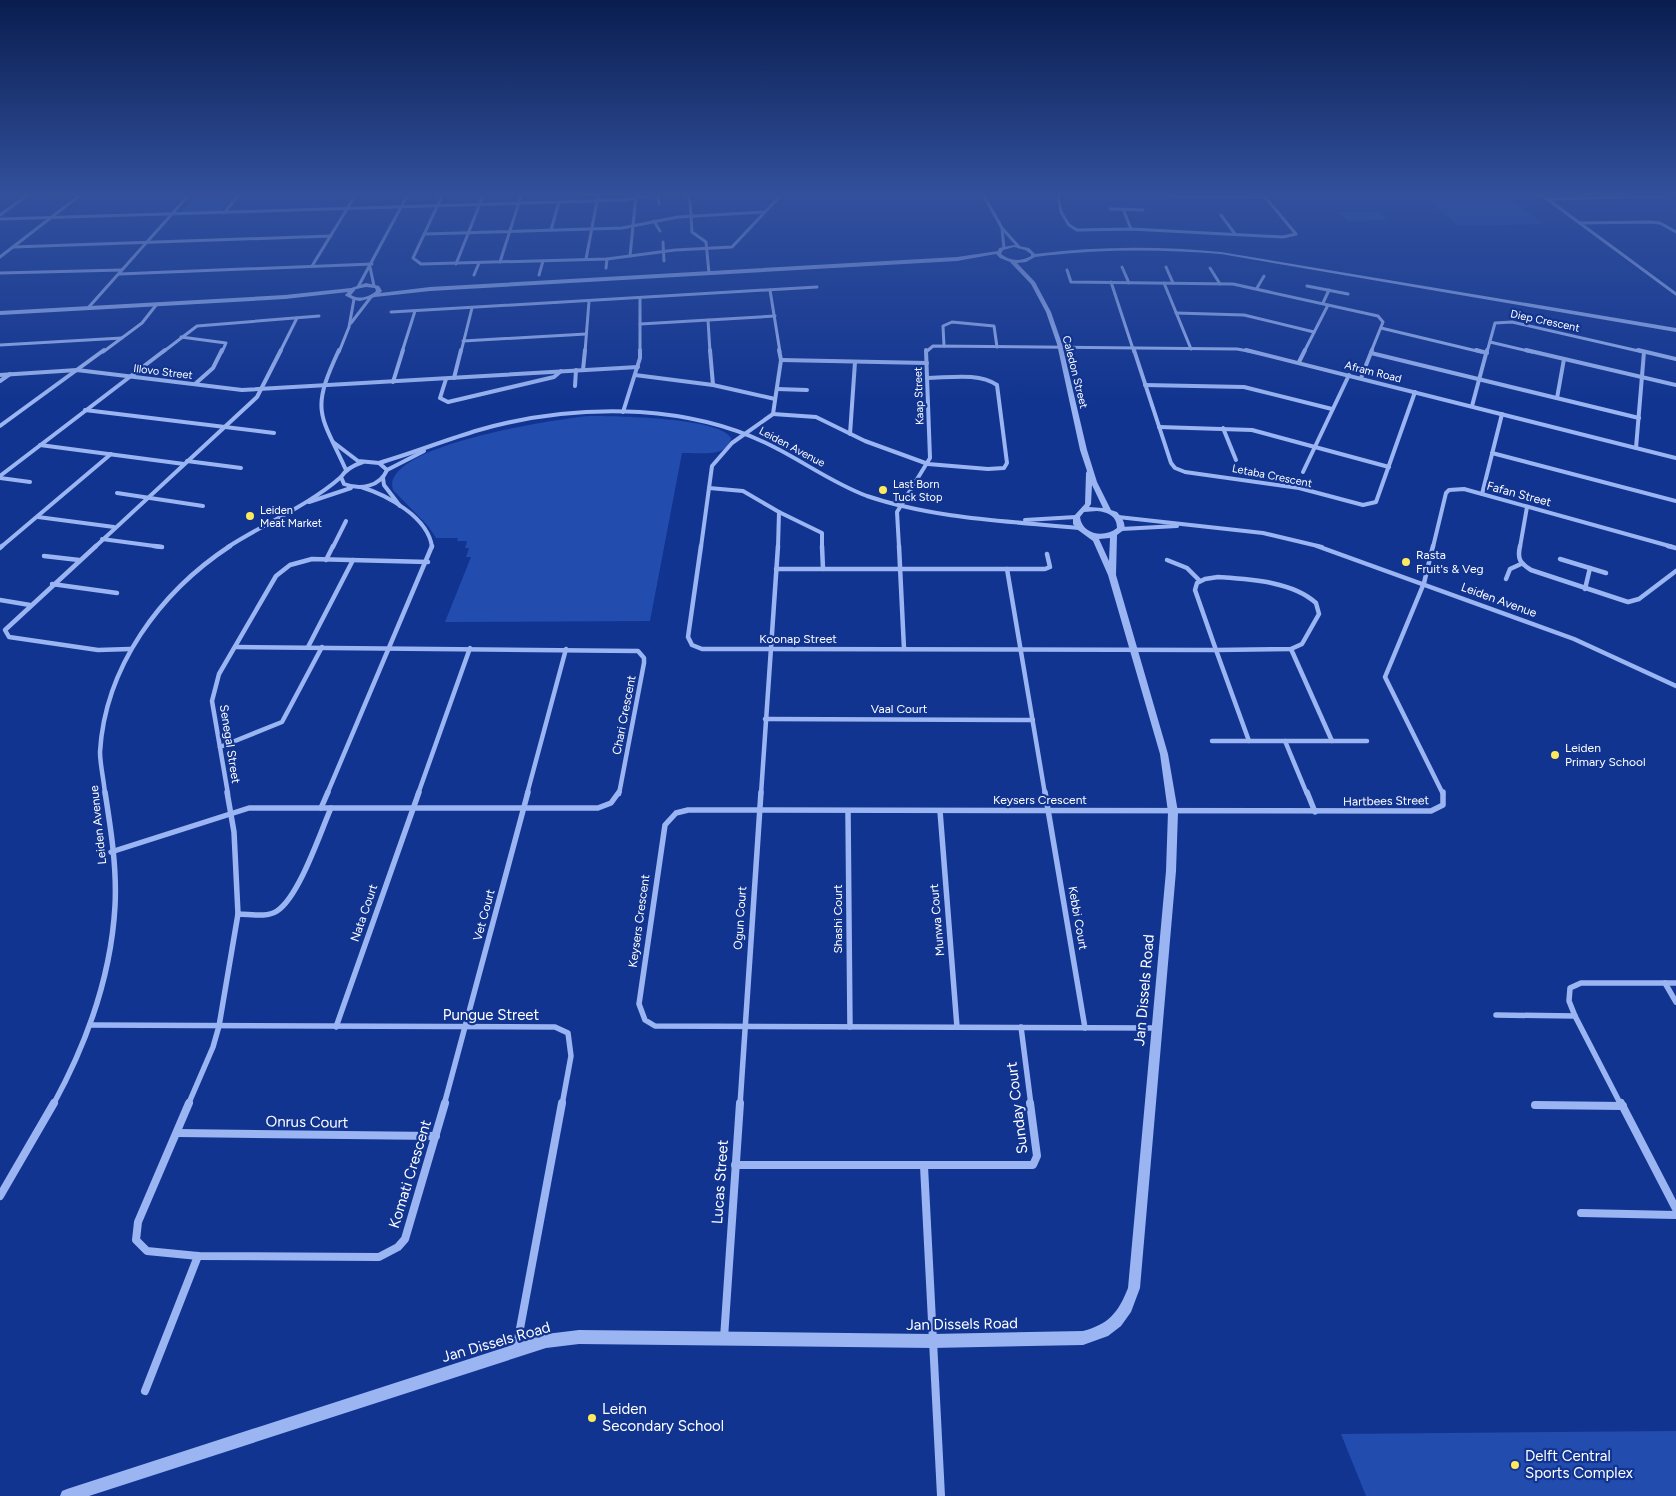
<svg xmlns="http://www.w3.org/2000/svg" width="1676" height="1496" viewBox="0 0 1676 1496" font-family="Figtree,sans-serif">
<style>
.green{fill:#234caf}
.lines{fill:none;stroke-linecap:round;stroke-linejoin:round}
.minor-far4{stroke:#9bb5f2;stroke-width:3}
.minor-far3{stroke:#9bb5f2;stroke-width:4}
.minor-far2{stroke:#9bb5f2;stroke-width:4.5}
.minor-far1{stroke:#9bb5f2;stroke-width:5.5}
.minor{stroke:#9bb5f2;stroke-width:8}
.tertiary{fill:#9bb5f2;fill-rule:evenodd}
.poi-dot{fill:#ffea5d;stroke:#113490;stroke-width:2}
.labels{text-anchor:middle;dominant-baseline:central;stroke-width:4.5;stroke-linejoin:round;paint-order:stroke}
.far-street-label{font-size:11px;fill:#fff;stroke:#113490}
.far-poi-label{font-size:11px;fill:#fff;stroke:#113490;text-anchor:start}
.street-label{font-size:12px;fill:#fff;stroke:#113490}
.poi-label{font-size:12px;fill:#fff;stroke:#113490;text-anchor:start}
.near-street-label{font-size:15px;fill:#fff;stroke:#113490}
.near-poi-label{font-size:15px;fill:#fff;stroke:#113490;text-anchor:start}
</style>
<rect width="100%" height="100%" fill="#113490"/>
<g class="green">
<polygon points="1424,196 1507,196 1543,224 1458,226"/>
<polygon points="233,197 221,210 217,212 181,212 193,198"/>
<polygon points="1378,211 1387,220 1348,221 1340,212"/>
<path d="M588,416C613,416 719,417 731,438C727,459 697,452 682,453L650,621L445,622L471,557H466L469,548H465L467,541H457L458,538H436L428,526L393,490C379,445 558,419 588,416Z"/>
<polygon points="1676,1431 1676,1496 1366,1496 1341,1434"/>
</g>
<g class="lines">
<g class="minor-far4">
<polyline points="442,196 413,258 421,264 607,259 675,250 732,247 780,196"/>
<polyline points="658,196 659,204"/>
<polyline points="687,196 690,201 692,232 706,242 709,273"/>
<polyline points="984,196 1002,228 1019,247"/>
<polyline points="1058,196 1061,212 1069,225 1077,230 1131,229 1283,237 1296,234 1265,197 1168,196"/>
<polyline points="1543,196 1676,294"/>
<polyline points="1548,199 1664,196"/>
<polyline points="1110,209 1143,210"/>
<polyline points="1123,209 1131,229"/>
<polyline points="224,213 238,196"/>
<polyline points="0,215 26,196"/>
<polyline points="1221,215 1235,234"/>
<polyline points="0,219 624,200 646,196"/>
<polyline points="654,221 660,231"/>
<polyline points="1580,223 1650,222 1660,223 1676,232"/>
<polyline points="1002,229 1004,248"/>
<polyline points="551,230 559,202"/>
<polyline points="424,234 622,228 678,217 765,212"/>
<polyline points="663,242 664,261"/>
<polyline points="13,247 331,236"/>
<polyline points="630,256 636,196"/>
<polyline points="0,257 79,196"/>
<polyline points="586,259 598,196"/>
<polyline points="500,262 521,196"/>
<polyline points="456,264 483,196"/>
<polyline points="312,266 355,196"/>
<polyline points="370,267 374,286"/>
<polyline points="1122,267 1129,283"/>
<polyline points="1166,267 1173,283"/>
<polyline points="606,268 607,259"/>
<polyline points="1210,268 1220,284"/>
<polyline points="1067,270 1071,282 1233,284 1378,316 1383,322 1371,352"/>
<polyline points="0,273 122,270"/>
<polyline points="119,274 372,264"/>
<polyline points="474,275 479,263"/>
<polyline points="539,275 543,261"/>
<polyline points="1111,282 1134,352"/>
<polyline points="1164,283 1191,349"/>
<polyline points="1307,286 1348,294"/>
<polyline points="358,287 407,196"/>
<polyline points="1257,288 1264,276"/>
<polyline points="770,290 780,352"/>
<polyline points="640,298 640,352"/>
<polyline points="1323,303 1329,290"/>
<polyline points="88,308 188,196"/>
<polyline points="391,312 817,287"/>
<polyline points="1176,313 1244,315 1314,332"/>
<polyline points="708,320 710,352"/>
<polyline points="351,323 371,297"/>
<polyline points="640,324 775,316"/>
<polyline points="1381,328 1481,352"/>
<polyline points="181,337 226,343 222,352"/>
<polyline points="463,341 586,334"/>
<polyline points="1490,342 1532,352"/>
<polyline points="0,345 122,338"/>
<polyline points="944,346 943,326 952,322 994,326 997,347"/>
<polyline points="103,352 142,323 157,304"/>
<polyline points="163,352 197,326 319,316"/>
<polyline points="280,352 297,318"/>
<polyline points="339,352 349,327 354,299"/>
<polyline points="402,352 415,311"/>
<polyline points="461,352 472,308"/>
<polyline points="585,352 589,301"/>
<polyline points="926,352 933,346 1237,349 1254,352"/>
<polyline points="1304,352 1328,305"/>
<polyline points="1487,352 1495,323 1512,322 1643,352"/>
</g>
<g class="minor-far3">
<path d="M339,350C310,412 320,413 346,470"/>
<polyline points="710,350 713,385"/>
<polyline points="1134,350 1171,463 1175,468 1185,472 1299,488 1363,505 1376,502 1415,392"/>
<polyline points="1246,350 1676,458"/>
<polyline points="1476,350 1487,353"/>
<polyline points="1526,350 1676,385"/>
<polyline points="1638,350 1676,359"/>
<polyline points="1371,353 1639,418"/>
<polyline points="781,360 927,363"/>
<polyline points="1299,362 1305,350"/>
<polyline points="583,370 585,350"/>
<polyline points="0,375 77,370 242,390 638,367"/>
<polyline points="635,375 713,385 775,399"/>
<polyline points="454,378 461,350"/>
<polyline points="1361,378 1372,350"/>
<polyline points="446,379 440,398 448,402 554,377 561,371"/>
<polyline points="0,381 10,374"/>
<polyline points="393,382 403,350"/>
<polyline points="195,384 213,368 222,350"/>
<polyline points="1145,385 1244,387 1332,409"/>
<polyline points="575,386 576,370"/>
<polyline points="777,389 807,390"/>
<polyline points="1557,398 1564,359"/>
<polyline points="1472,406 1487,350"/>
<polyline points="85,410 274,433"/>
<polyline points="623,412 640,358 640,350"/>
<path d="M773,414L816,417L865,441L928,464L988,469L1004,468L1007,463L997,385C978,372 948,378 927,378"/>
<polyline points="0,426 104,350"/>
<polyline points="1159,427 1252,430 1389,467"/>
<polyline points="1223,428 1236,460"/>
<polyline points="850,434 855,362"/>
<path d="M333,442L358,461L379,463L387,470C380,487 360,490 344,484L341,477C346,469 354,465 363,462"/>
<polyline points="40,445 184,464"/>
<polyline points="1636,448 1644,352"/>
<polyline points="1492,453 1676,501"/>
<polyline points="187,461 241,468"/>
<path d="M379,463C413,453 445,440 479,430C531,415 586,409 640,412C685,415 730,425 770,445C803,461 832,483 867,496C935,519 1009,521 1079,528"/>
<polyline points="387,470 424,451"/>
<polyline points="1303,472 1349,375"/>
<polyline points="0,476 165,350"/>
<polyline points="0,478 30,482"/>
<polyline points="383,478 384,485 400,506"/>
<path d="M361,487C387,495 428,517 432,547"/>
<polyline points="709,488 743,491 779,512 778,547"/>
<polyline points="117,493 203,506"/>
<polyline points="1482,494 1502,414"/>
<polyline points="309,502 351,488"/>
<polyline points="779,512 822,533 822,547"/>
<polyline points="38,517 114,527"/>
<polyline points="1118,517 1263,533 1322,547"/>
<polyline points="1025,520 1076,517"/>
<polyline points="1121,529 1177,526"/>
<polyline points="102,539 162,547"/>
<polyline points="1,547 111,454"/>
<polyline points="95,547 257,397 281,350"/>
<path d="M228,547C265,523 308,506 341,477"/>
<polyline points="333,547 346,521"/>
<polyline points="701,547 712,466 732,443 773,414 781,360 779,350"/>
<polyline points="899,547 897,512 930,458 926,350"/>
<polyline points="1433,547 1446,493 1449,490 1464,489 1673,547"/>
<polyline points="1520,547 1527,507"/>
</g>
<g class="minor-far2">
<polyline points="96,546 5,630 9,637 98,650 130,649"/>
<polyline points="154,546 162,547"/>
<polyline points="701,546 688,637 692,645 702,649 1216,650"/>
<polyline points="822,546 823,569"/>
<polyline points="899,546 904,649"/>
<polyline points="1317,546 1574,639 1676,686"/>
<polyline points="1433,546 1424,583 1385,677 1443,794"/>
<path d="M1520,546C1517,559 1520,563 1531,570L1628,602L1639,599L1676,571"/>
<polyline points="1668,546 1676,548"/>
<polyline points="0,548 2,546"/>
<polyline points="44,556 79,560"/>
<polyline points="1560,559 1606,573"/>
<polyline points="326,560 333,546"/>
<polyline points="1167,560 1187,568 1199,580"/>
<polyline points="776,569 1045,569 1050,567 1047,554"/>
<polyline points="1007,569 1045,794"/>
<path d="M1218,577C1248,579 1292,581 1316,603L1319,614L1302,644L1291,649L1216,650L1195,590L1197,583L1205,579Z"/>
<polyline points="1506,579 1510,569 1521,564"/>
<polyline points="52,584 117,593"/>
<polyline points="1585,589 1590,568"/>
<polyline points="0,600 30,605"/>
<polyline points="235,647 638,651 644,658 644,663 619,794"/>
<polyline points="308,647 353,560"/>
<polyline points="1291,649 1332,741"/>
<polyline points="1216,650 1249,741"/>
<polyline points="765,719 1033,720"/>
<polyline points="1212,741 1367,741"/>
<polyline points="1285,741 1307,794"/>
<polyline points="220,747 282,722 322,647"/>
<path d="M105,794C104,780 100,765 100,752C105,667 160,592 230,546"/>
<polyline points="228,794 212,701 219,674 276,576 290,565 312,559 428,562"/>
<polyline points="327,794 432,546"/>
<polyline points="418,794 470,648"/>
<polyline points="527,794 566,649"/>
<polyline points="761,794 778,546"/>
</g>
<g class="minor-far1">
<polyline points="1045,792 1085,1028"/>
<polyline points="1307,792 1315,812"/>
<polyline points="321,808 328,792"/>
<polyline points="848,811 850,1027"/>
<polyline points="940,811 957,1027"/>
<polyline points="111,852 249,808 598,808 611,803 619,792"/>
<path d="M238,914C250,914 266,918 277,911C299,897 320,833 331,808"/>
<polyline points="1665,983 1676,1002"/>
<polyline points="1496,1015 1575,1016"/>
<polyline points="90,1025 555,1027 568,1033 571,1056 562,1105"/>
<polyline points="336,1027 419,792"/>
<polyline points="1021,1027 1031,1105"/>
<polyline points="1157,1028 655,1026 645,1020 639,1004 665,825 676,813 688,810 1431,811 1443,805 1443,792"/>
<path d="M53,1105C87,1043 111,977 115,906C117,868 111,830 105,792"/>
<polyline points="188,1105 213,1047 219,1026 238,914 234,832 227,792"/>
<polyline points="444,1105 528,792"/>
<polyline points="740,1105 761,792"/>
<polyline points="1621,1105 1575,1016 1569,1001 1570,988 1581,983 1676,983"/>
</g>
<g class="minor">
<polyline points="189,1103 138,1222 136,1240 147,1251 198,1256 379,1257 398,1247 405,1239 445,1103"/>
<polyline points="1621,1103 1676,1209"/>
<polyline points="1535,1105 1623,1106"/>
<polyline points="178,1133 436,1136"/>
<polyline points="735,1165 1033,1165 1037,1156 1030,1103"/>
<polyline points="924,1166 941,1496"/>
<polyline points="0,1196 54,1103"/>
<polyline points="1581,1213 1676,1215"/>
<polyline points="724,1338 740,1103"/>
<polyline points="516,1350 562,1103"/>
<polyline points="145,1391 198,1256"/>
</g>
<path class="tertiary" d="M1014,245L1029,248L1035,254C1098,246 1159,246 1221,252L1676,328V332L1221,254C1159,249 1097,249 1035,257L1026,262L1017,263L1035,282L1051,312L1062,344L1087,450L1097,482L1111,510L1117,512L1122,518L1124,523L1125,529L1117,535L1116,575L1168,754L1178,812L1176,871L1140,1288L1131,1312L1121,1326L1108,1336L1083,1345L932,1348L579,1344L546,1348L89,1496H60L62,1491L67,1489L546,1334L579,1330L932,1334L1083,1331C1109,1324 1118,1313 1128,1288L1166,871L1168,812L1160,754L1108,575L1093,541L1078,530L1073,524V517L1085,504L1086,473L1087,471L1080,450L1057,344L1046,312L1031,284L1010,262L1000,258L996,254L957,261L430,291L375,297L360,301L354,300L346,296L345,295L348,292L285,299L0,315V311L285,295L351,288L366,283L379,286L382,291L380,293L430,287L957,257L998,251L999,248ZM1014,247L1025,250L1031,254V256C1020,262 1010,261 1001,254L1003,250ZM366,287L375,288L376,291C369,297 360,300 351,295L356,289ZM1092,485L1103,508L1089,507L1091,504ZM1097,511C1108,512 1117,516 1117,528C1105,538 1082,535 1080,517L1084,512ZM1110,538L1109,561L1099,539Z"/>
</g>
<linearGradient id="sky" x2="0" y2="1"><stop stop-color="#091d4f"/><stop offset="0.48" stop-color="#32509c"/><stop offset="1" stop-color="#32509c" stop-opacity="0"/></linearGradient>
<rect width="1676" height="405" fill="url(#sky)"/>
<g class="poi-dot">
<circle cx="883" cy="490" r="5"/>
<circle cx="250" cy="516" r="5"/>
<circle cx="1406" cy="562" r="5"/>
<circle cx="1555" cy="755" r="5"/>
<circle cx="592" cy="1418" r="5"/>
<circle cx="1515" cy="1465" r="5"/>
</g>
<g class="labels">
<g class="far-street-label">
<text transform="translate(1545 321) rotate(12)">Diep Crescent</text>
<text transform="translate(163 372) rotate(7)">Illovo Street</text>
<text transform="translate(1075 372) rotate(76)">Caledon Street</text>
<text transform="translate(1373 372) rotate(14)">Afram Road</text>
<text transform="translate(919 396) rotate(-92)">Kaap Street</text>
<text transform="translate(792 447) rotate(28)">Leiden Avenue</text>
<text transform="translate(1272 476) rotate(11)">Letaba Crescent</text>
</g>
<g class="far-poi-label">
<text x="893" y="484">Last Born<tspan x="893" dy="13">Tuck Stop</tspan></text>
<text x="260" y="510">Leiden<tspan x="260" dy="13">Meat Market</tspan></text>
</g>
<g class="street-label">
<text transform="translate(1519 494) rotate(15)">Fafan Street</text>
<text transform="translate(1499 600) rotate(20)">Leiden Avenue</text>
<text x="798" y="639">Koonap Street</text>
<text x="899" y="709">Vaal Court</text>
<text transform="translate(624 715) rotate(-79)">Chari Crescent</text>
<text transform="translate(230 744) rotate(81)">Senegal Street</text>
<text x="1040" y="800">Keysers Crescent</text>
<text transform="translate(1386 801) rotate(-1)">Hartbees Street</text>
<text transform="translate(98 825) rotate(-96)">Leiden Avenue</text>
<text transform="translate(364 913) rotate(-71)">Nata Court</text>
<text transform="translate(484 915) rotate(-75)">Vet Court</text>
<text transform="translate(740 918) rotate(-86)">Ogun Court</text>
<text transform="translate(1078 918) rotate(80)">Kebbi Court</text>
<text transform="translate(838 919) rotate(-90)">Shashi Court</text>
<text transform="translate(937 920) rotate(-95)">Munwa Court</text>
<text transform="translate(639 921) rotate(-82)">Keysers Crescent</text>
</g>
<g class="poi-label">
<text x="1416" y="555">Rasta<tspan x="1416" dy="14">Fruit's &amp; Veg</tspan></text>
<text x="1565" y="748">Leiden<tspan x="1565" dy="14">Primary School</tspan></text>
</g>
<g class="near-street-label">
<text transform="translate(1144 990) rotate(-85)">Jan Dissels Road</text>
<text x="491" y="1015">Pungue Street</text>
<text transform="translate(1017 1108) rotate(-97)">Sunday Court</text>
<text transform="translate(307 1122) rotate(1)">Onrus Court</text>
<text transform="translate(410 1174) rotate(-73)">Komati Crescent</text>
<text transform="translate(720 1182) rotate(-86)">Lucas Street</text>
<text transform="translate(962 1324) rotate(-1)">Jan Dissels Road</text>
<text transform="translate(496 1342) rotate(-16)">Jan Dissels Road</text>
</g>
<g class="near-poi-label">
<text x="602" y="1409">Leiden<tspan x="602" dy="17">Secondary School</tspan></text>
<text x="1525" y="1456">Delft Central<tspan x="1525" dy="17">Sports Complex</tspan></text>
</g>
</g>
</svg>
